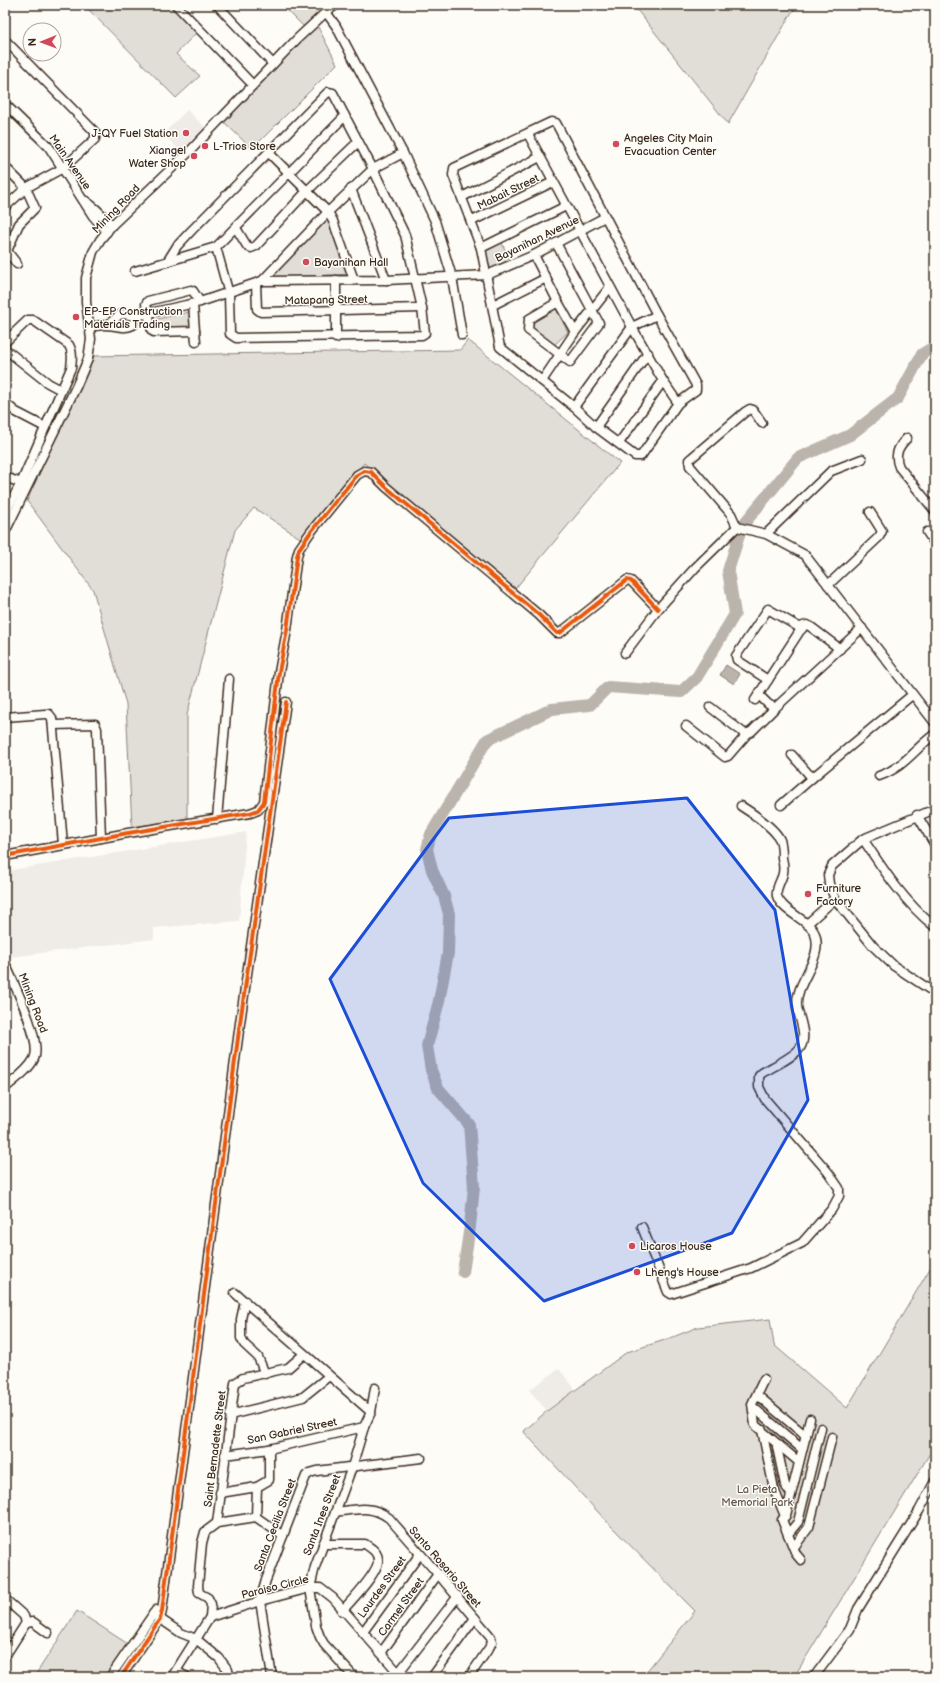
<svg xmlns="http://www.w3.org/2000/svg" width="940" height="1682" viewBox="0 0 940 1682" font-family="'Balsamiq Sans',sans-serif">
<style>
.built{fill:#efece7}
.green{fill:#e1ded7;stroke:#8e847a}
.water{fill:#bbb4ad;stroke:#887d74}
.lines{fill:none;stroke-linecap:round;stroke-linejoin:round}
.river{stroke:#bbb4ad;stroke-width:12}
.minor-casing{stroke:#3b2a1e;stroke-width:11}
.minor{stroke:#fdfcf7;stroke-width:8}
.cycleway-casing{stroke:#fdfcf7;stroke-width:6}
.cycleway{stroke:#e8590c;stroke-width:4}
.marked{fill:#1d4ed8;fill-opacity:0.2;stroke:#1d4ed8;stroke-width:3;stroke-linejoin:round}
.poi-dot{fill:#d1495b;stroke:#fdfcf7;stroke-width:1.5}
.labels{text-anchor:middle;dominant-baseline:central;stroke-width:3;stroke-linejoin:round;paint-order:stroke}
.poi-label{font-size:11px;fill:#3b2a1e;stroke:#fdfcf7;text-anchor:start}
.street-label{font-size:11px;fill:#3b2a1e;stroke:#fdfcf7}
.park-label{font-size:11px;fill:#64574c;stroke:#fdfcf7}
</style>
<rect width="100%" height="100%" fill="#fdfcf7"/>
<filter id="ink" filterUnits="userSpaceOnUse"><feTurbulence type="fractalNoise" baseFrequency=".025" numOctaves="2"/><feDisplacementMap in="SourceGraphic" scale="8" xChannelSelector="R" yChannelSelector="G"/><feConvolveMatrix kernelMatrix="1 2 1 2 8 2 1 2 1" color-interpolation-filters="sRGB"/></filter>
<g filter="url(#ink)">
<g class="built">
<polygon points="187,110 205,127 181,152 163,134"/>
<polygon points="246,832 239,921 154,928 154,939 10,957 5,940 5,871"/>
<polygon points="559,1369 576,1390 547,1411 529,1390"/>
</g>
<g class="green">
<polygon points="84,5 171,5 197,32 176,54 200,76 176,98"/>
<polygon points="291,5 330,5 304,27 286,9"/>
<polygon points="633,5 799,5 792,12 728,124"/>
<polygon points="316,23 337,64 252,149 223,121"/>
<polygon points="328,216 351,274 269,278"/>
<polygon points="501,241 510,261 487,270 483,250"/>
<polygon points="555,307 568,332 552,347 528,325"/>
<polygon points="189,312 191,312 192,328 153,331 153,322 157,319"/>
<polygon points="468,340 620,463 514,590 364,463 300,538 254,508 235,530 187,715 187,819 132,827 126,704 93,590 27,501 91,356 460,350"/>
<polygon points="935,1260 935,1445 794,1677 642,1677 695,1611 610,1525 524,1432 525,1430 547,1411 627,1352 668,1339 698,1327 770,1319 774,1345 847,1408"/>
<polygon points="77,1611 128,1644 106,1677 34,1677"/>
</g>
<polygon class="water" points="726,665 740,674 734,684 720,675"/>
<g class="lines">
<polyline class="river" points="463,1272 470,1226 474,1187 469,1124 438,1088 431,1070 427,1046 439,1001 448,953 449,914 444,896 432,870 427,849 431,834 487,740 552,709 590,705 608,687 681,692 697,677 735,614 728,571 742,526 798,458 850,435 898,398 922,354 935,346"/>
<g class="minor-casing">
<g id="minor">
<polyline points="176,5 253,85"/>
<polyline points="217,5 273,64"/>
<polyline points="326,12 336,26 403,153 435,221 452,277 462,335"/>
<polyline points="5,40 95,132 95,139 63,168 26,188 5,207"/>
<polyline points="5,104 49,147 93,216 107,232"/>
<polygon points="551,122 556,123 657,315 696,385 696,390 678,403 641,456 635,456 596,427 574,407 500,347 481,248 453,175 454,168"/>
<polyline points="528,134 632,327 663,381 678,403"/>
<polyline points="269,153 328,212 333,221 354,280"/>
<polyline points="5,167 26,188 35,208 19,224 7,251 5,249"/>
<polyline points="351,189 386,280"/>
<polyline points="462,197 540,157"/>
<polyline points="86,201 96,209 112,225"/>
<polyline points="472,221 553,182"/>
<polyline points="236,228 247,246 251,248 256,246 307,191 358,142"/>
<polyline points="481,248 566,206"/>
<polyline points="7,251 17,264"/>
<polyline points="534,255 558,302 529,319 528,330 570,362 599,323 556,243"/>
<polyline points="167,262 177,246 191,231 328,92 333,93 345,116"/>
<polyline points="135,271 216,247 229,294 230,334 236,338 422,335 425,333 422,308 405,235 373,169 345,116 216,247"/>
<polyline points="336,280 336,338"/>
<polyline points="262,281 386,280 487,275 534,255 605,217"/>
<polyline points="256,284 257,309 261,312 422,308"/>
<polyline points="558,302 575,332"/>
<polyline points="193,304 195,331 154,332 152,331 146,304 148,301 191,290 193,291 200,302"/>
<polyline points="493,305 546,278"/>
<polyline points="108,325 119,315 123,314 136,316 200,302 262,281 328,212 373,169 403,153"/>
<path d="M89,327C95,326 101,325 106,325C116,325 123,330 133,325L136,316"/>
<polyline points="195,331 196,342"/>
<path d="M5,342L28,320H33L69,345C73,352 72,360 71,368L21,483L5,513"/>
<polyline points="5,349 48,383 61,390"/>
<polyline points="542,381 575,332 610,287"/>
<polyline points="5,403 16,412 45,427"/>
<polyline points="574,407 632,327 657,315"/>
<polyline points="596,427 648,353"/>
<path d="M907,438C898,447 894,455 899,467L935,511"/>
<polyline points="619,443 663,381"/>
<polyline points="5,477 21,483"/>
<polyline points="737,527 731,514 690,466 689,460 745,412 750,409 753,410 762,423"/>
<polyline points="5,532 76,387 88,359 91,339 86,302 86,278 93,252 100,240 112,225 191,150 297,39 326,12 336,5"/>
<polyline points="927,532 935,544"/>
<polyline points="766,534 831,471 862,459"/>
<polyline points="828,585 879,537 882,531 870,512"/>
<polyline points="625,653 658,609 695,568 737,527 766,534 805,555 935,723"/>
<polyline points="768,680 737,660 736,656 768,609 802,629"/>
<polyline points="759,695 768,704 775,708 862,628"/>
<polyline points="755,700 803,626 807,625 811,627 840,649"/>
<polyline points="710,707 745,734 751,732 775,708"/>
<polyline points="5,717 45,714 49,714 52,718 63,844"/>
<polyline points="53,725 95,724 97,729 101,838"/>
<polyline points="686,726 725,757 728,756 748,733"/>
<polyline points="792,755 812,778 912,695"/>
<path d="M879,776C905,767 914,749 935,734"/>
<polyline points="781,805 812,778"/>
<polyline points="935,809 863,839 832,866 828,875 829,884 835,899 873,946 894,966 935,993"/>
<polyline points="917,815 935,845"/>
<polyline points="217,819 229,679"/>
<path d="M863,839C884,871 905,903 935,927"/>
<polyline points="5,856 128,833 250,813 258,810 264,802 279,672 287,630 297,556 299,549 310,533 357,475 364,471 371,472 386,487 539,615 557,633 560,633 627,580 631,581 658,609"/>
<polyline points="807,924 835,899"/>
<path d="M5,963C13,982 43,1042 34,1059C28,1071 14,1080 5,1088"/>
<path d="M642,1227L668,1292L671,1294L751,1268L802,1243L832,1209L839,1196V1188L828,1172L765,1099L759,1087V1076L762,1073C772,1067 794,1057 800,1048C808,1036 799,1019 797,1006C795,982 824,959 815,934C810,920 782,912 777,896C775,888 782,880 783,873C784,868 783,862 782,858C782,852 782,845 780,840C775,828 752,813 741,806"/>
<polyline points="235,1293 371,1412"/>
<polyline points="245,1301 241,1319 241,1338 244,1344 258,1357 265,1374"/>
<polyline points="764,1379 752,1404 755,1425 799,1462"/>
<polyline points="757,1395 806,1436"/>
<polyline points="753,1407 802,1449"/>
<polyline points="230,1415 303,1397 329,1376"/>
<polyline points="762,1430 774,1489 785,1516"/>
<polyline points="778,1444 777,1447 785,1485 791,1494"/>
<polyline points="225,1455 269,1449 364,1427"/>
<polyline points="220,1493 257,1487"/>
<path d="M335,1512C355,1510 371,1504 389,1518L438,1574L491,1637L492,1642L489,1648L469,1677"/>
<polyline points="256,1517 257,1487 269,1480 269,1449"/>
<polyline points="217,1523 235,1383 243,1378 288,1368 304,1354"/>
<polyline points="788,1534 798,1522 821,1428"/>
<path d="M323,1544H365C371,1548 378,1552 378,1560C379,1572 351,1601 342,1611"/>
<polyline points="794,1547 809,1527 832,1437"/>
<polyline points="801,1560 796,1554 782,1520 786,1515 810,1419"/>
<polyline points="5,1599 24,1616 26,1623"/>
<polyline points="153,1614 181,1633 196,1639 219,1658 228,1670 229,1677"/>
<polyline points="210,1617 211,1604 208,1598 199,1593 198,1586 202,1543 205,1532 217,1523 256,1517 283,1536"/>
<polyline points="26,1623 33,1622 48,1633"/>
<polyline points="363,1632 420,1554"/>
<polyline points="381,1653 438,1574"/>
<polyline points="5,1656 26,1623"/>
<polyline points="176,1671 187,1677"/>
<polyline points="396,1676 458,1596"/>
<polyline points="110,1677 156,1610"/>
<polyline points="121,1677 160,1619 162,1611 240,1023 286,702"/>
<polyline points="172,1677 210,1617 260,1601 310,1588 320,1588 333,1598 402,1677"/>
<polyline points="272,1677 260,1601 266,1580 306,1476 310,1473 317,1471 421,1458"/>
<polyline points="354,1677 324,1644 320,1637 316,1626 310,1588 315,1567 352,1467 364,1427 371,1412 375,1388"/>
<polyline points="432,1677 475,1618"/>
<polyline points="814,1677 850,1629 858,1609 919,1511 935,1481"/>
</g>
</g>
<use href="#minor" class="minor"/>
<g class="cycleway-casing">
<g id="cycleway">
<polyline points="5,856 128,833 250,813 258,810 264,802 279,672 287,630 297,556 299,549 310,533 357,475 364,471 371,472 386,487 539,615 557,633 560,633 627,580 631,581 658,609"/>
<polyline points="121,1677 160,1619 162,1611 240,1023 286,702"/>
</g>
</g>
<use href="#cycleway" class="cycleway"/>
</g>
</g>
<path class="marked" d="M687,798L775,910L808,1100L732,1233L544,1301L423,1183L330,979L449,818Z"/>
<g class="poi-dot">
<circle cx="186" cy="133" r="4"/>
<circle cx="616" cy="144" r="4"/>
<circle cx="205" cy="146" r="4"/>
<circle cx="194" cy="156" r="4"/>
<circle cx="306" cy="262" r="4"/>
<circle cx="76" cy="317" r="4"/>
<circle cx="808" cy="894" r="4"/>
<circle cx="632" cy="1246" r="4"/>
<circle cx="637" cy="1272" r="4"/>
</g>
<g class="labels">
<g class="poi-label">
<text x="178" y="133" text-anchor="end">J-QY Fuel Station</text>
<text x="624" y="138">Angeles City Main<tspan x="624" dy="13">Evacuation Center</tspan></text>
<text x="213" y="146">L-Trios Store</text>
<text x="186" y="150" text-anchor="end">Xiangel<tspan x="186" dy="13">Water Shop</tspan></text>
<text x="314" y="262">Bayanihan Hall</text>
<text x="84" y="311">EP-EP Construction<tspan x="84" dy="13">Materials Trading</tspan></text>
<text x="816" y="888">Furniture<tspan x="816" dy="13">Factory</tspan></text>
<text x="640" y="1246">Licaros House</text>
<text x="645" y="1272">Lheng's House</text>
</g>
<g class="street-label">
<text transform="translate(70 162) rotate(55)">Main Avenue</text>
<text transform="translate(508 192) rotate(-26)">Mabait Street</text>
<text transform="translate(116 209) rotate(-46)">Mining Road</text>
<text transform="translate(537 239) rotate(-26)">Bayanihan Avenue</text>
<text transform="translate(326 300) rotate(-1)">Matapang Street</text>
<text transform="translate(33 1003) rotate(69)">Mining Road</text>
<text transform="translate(292 1431) rotate(-12)">San Gabriel Street</text>
<text transform="translate(215 1449) rotate(-83)">Saint Bernadette Street</text>
<text transform="translate(322 1515) rotate(-69)">Santa Ines Street</text>
<text transform="translate(275 1525) rotate(-69)">Santa Cecilia Street</text>
<text transform="translate(445 1567) rotate(49)">Santo Rosario Street</text>
<text transform="translate(275 1587) rotate(-14)">Paraiso Circle</text>
<text transform="translate(382 1587) rotate(-54)">Lourdes Street</text>
<text transform="translate(401 1607) rotate(-54)">Carmel Street</text>
</g>
<g class="park-label">
<text x="757" y="1489">La Pieta<tspan x="757" dy="13">Memorial Park</tspan></text>
</g>
</g>
<rect width="940" height="1682" fill="none" stroke="#fdfcf7" stroke-width="20"/>
<rect x="10" y="10" width="920" height="1662" fill="none" stroke="#3b2a1e" stroke-width="1.5" filter="url(#ink)"/>
<g transform="translate(42 42) rotate(269)"><circle r="19" fill="#fdfcf7" stroke="#afa8a0"/>
<path d="M0-3L7 15L0 10L-7 15Z" fill="#d1495b"/>
<text y="-6" font-size="11" font-weight="bold" text-anchor="middle" fill="#3b2a1e">N</text>
</g>
</svg>
